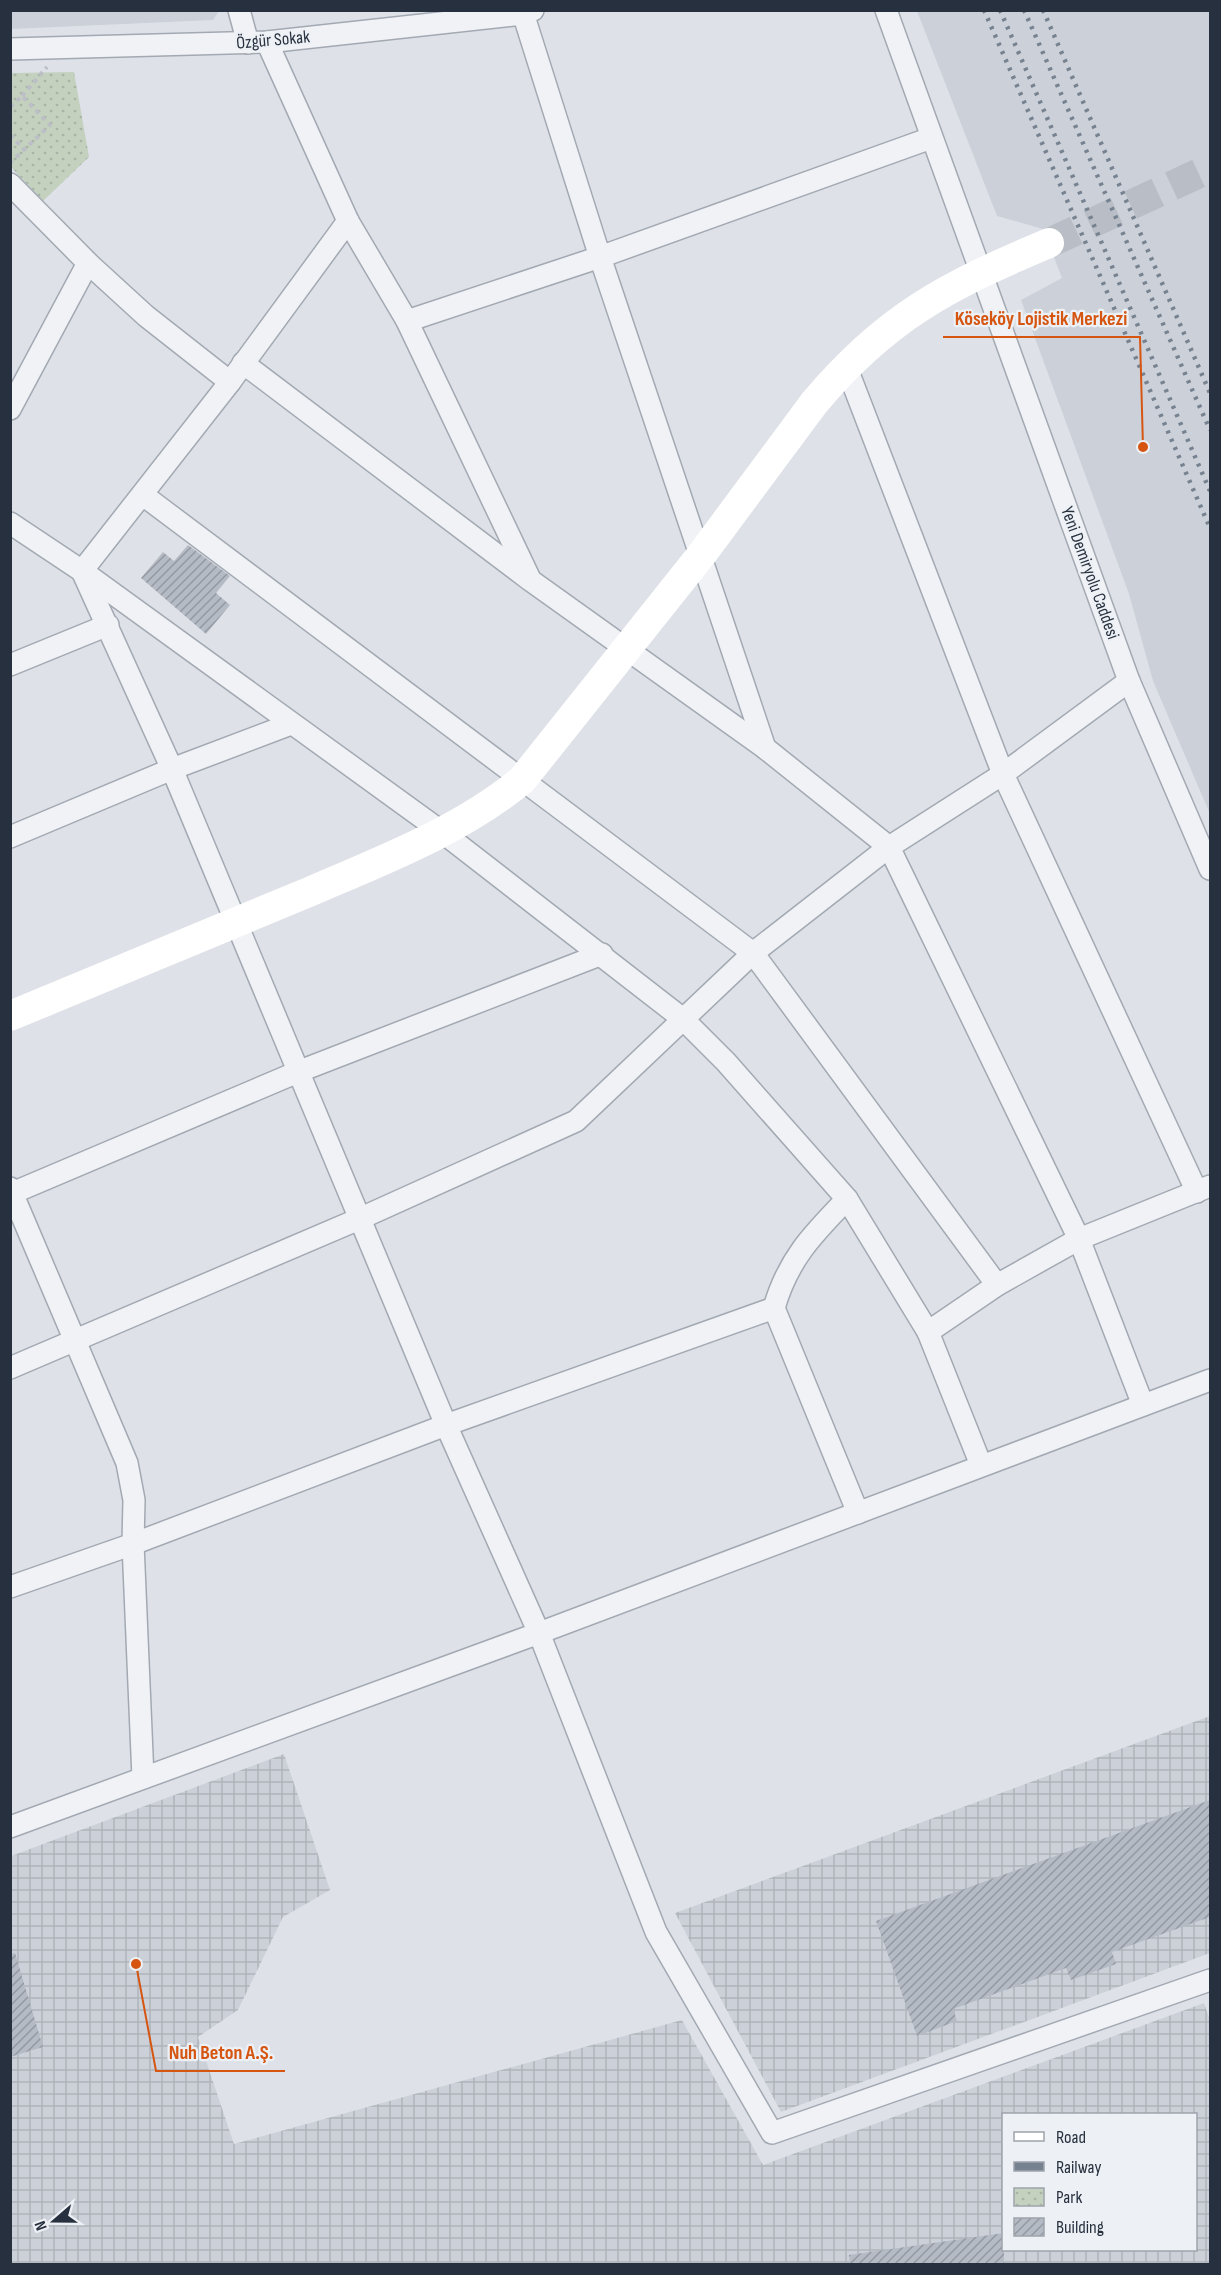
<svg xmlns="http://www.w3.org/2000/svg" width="1221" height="2275" viewBox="0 0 1221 2275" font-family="'Sofia Sans Condensed',sans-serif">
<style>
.built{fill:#ccd1d9}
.industrial{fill:url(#industrial-grid);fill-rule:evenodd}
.park{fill:url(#park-dots)}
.building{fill:url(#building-hatch)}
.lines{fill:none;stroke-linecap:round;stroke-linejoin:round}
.secondary-tunnel{stroke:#b9bec6;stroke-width:30;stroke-dasharray:30 15;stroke-linecap:butt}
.street-casing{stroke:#a3a9b2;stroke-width:24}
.path{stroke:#bcc0c6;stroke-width:4;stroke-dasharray:4.5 4.5;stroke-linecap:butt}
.street{stroke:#f0f2f6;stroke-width:21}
.secondary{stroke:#fff;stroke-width:30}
.rail{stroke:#778291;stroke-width:4.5;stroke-dasharray:3 6;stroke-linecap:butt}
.labels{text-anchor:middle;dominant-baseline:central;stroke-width:4.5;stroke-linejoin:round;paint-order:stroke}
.street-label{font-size:18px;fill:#27303e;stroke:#edf1f5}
.leader{fill:none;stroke:#d55511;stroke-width:2}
.callout-dot{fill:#d55511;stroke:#edf1f5;stroke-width:2}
.callout-label{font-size:20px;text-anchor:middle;font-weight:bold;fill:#d55511;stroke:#edf1f5;stroke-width:4.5;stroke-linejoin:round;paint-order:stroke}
</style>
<defs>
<pattern id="industrial-grid" width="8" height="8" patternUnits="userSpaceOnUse" patternTransform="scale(1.5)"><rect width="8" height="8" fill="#ccd1d9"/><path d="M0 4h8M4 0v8" fill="none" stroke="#afb4bb"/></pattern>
<pattern id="park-dots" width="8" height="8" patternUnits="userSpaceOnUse" patternTransform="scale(1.5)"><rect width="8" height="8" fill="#c4d1bf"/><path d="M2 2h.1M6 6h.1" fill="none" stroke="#a8b4a5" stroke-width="1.8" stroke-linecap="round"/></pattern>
<pattern id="building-hatch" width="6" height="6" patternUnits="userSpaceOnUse" patternTransform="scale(1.5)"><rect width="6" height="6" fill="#b5bbc4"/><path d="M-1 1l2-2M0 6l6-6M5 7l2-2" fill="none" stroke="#9398a1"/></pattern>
</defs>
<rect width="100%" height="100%" fill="#dee2e8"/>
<g class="built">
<polygon points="10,11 11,10 219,11 213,20 11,29"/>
<polygon points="917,11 1210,11 1210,814 1153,681 1129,594 1021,300 1062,278 1043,229 997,216"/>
</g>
<g class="industrial">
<polygon points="1210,1716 1210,1953 781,2112 675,1913"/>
<path d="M284,1754L330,1890L283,1917L238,2010L198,2037L234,2144L682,2020L763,2165L1204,2003L1210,2020V2264H11V1856ZM1004,2114H1196V2250H1004Z"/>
</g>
<polygon class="park" points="74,72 89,157 43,201 11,167 11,73"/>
<g class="building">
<polygon points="188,545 230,576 216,593 230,605 206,634 141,578 163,552 174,561"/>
<polygon points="1210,1800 1210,1917 1112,1952 1116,1964 1071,1980 1066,1968 953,2009 957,2021 917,2036 876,1921"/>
<polygon points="15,1953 43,2047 10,2057 10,1954"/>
<polygon points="1004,2233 1004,2265 850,2265 849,2255"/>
</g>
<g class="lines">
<polyline class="secondary-tunnel" points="1049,243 1210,168"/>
<g class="street-casing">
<g id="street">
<polyline points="239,10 248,43"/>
<polyline points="522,10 600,257 765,748"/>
<polyline points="886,10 1129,681 1210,869"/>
<polyline points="267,42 348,221 407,321 529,577"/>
<polyline points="10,49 267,42 523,14 533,10"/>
<polyline points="10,184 88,263 146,316 230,382"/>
<polyline points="348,221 230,382 82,571 172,769 446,1425 539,1633 656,1932 772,2133 1210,1980"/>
<polyline points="407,321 600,257 931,138"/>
<polyline points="243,363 530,580 765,748 889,847 1079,1239 1143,1405"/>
<polyline points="846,366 1003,774 1197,1192"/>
<polyline points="10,409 88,263"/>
<polyline points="143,495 753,953 997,1285"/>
<polyline points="10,523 82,571 442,832 683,1019 726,1062 847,1199 928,1332 997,1285 1079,1239 1210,1186"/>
<polyline points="10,665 108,625"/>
<polyline points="10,837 172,769 291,724"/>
<polyline points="10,1188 127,1463 134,1500 133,1544 143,1778"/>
<polyline points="10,1194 300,1071 602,954"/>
<polyline points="774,1308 858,1513"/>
<polyline points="928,1332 981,1465"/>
<polyline points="10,1368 359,1219 576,1121 753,953 889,847 1003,774 1129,681"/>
<path d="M10,1587L133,1544L446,1425L774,1308C788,1259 813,1234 847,1199"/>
<polyline points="10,1827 539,1633 1210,1380"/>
</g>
</g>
<g class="path">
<polyline points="22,96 47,67"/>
<polyline points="10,107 22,96 50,125 10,163"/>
<polyline points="10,135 25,150"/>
</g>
<use href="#street" class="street"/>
<path class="secondary" d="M10,1016C110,975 210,934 309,892C383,860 460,831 522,780L702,554L814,403C886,317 947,286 1049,243"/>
<g class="rail">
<polyline points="984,10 1210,528"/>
<polyline points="1000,10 1210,491"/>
<polyline points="1024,10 1210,430"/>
<polyline points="1043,10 1210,393"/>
</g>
</g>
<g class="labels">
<g class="street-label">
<text transform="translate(273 40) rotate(-5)">Özgür Sokak</text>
<text transform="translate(1090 573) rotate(70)">Yeni Demiryolu Caddesi</text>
</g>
</g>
<path class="leader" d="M1143 447L1140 337H943M136 1964L156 2071H285"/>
<g class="callout-dot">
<circle cx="1143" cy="447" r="6"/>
<circle cx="136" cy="1964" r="6"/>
</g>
<g class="callout-label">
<text x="1041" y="325">Köseköy Lojistik Merkezi</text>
<text x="221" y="2059">Nuh Beton A.Ş.</text>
</g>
<rect width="1221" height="2275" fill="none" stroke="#27303e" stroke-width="24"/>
<rect x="1002" y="2113" width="195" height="138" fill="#edf1f5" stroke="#9ea4ac" stroke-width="1.5"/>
<rect x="1014" y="2132" width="30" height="9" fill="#ffffff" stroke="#9ea4ac" stroke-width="1.5"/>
<text x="1056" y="2143" font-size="18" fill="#27303e">Road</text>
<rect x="1014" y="2162" width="30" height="9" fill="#778291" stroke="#9ea4ac" stroke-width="1.5"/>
<text x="1056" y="2173" font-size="18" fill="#27303e">Railway</text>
<rect x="1014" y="2188" width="30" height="18" fill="url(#park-dots)" stroke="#9ea4ac" stroke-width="1.5"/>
<text x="1056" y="2203" font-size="18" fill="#27303e">Park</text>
<rect x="1014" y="2218" width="30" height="18" fill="url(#building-hatch)" stroke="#9ea4ac" stroke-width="1.5"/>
<text x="1056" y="2233" font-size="18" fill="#27303e">Building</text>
<g transform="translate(54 2221) rotate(250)" stroke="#edf1f5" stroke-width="4.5" paint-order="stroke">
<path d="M0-4.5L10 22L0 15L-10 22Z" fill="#27303e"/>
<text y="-9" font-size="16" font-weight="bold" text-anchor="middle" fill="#27303e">N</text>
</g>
</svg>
